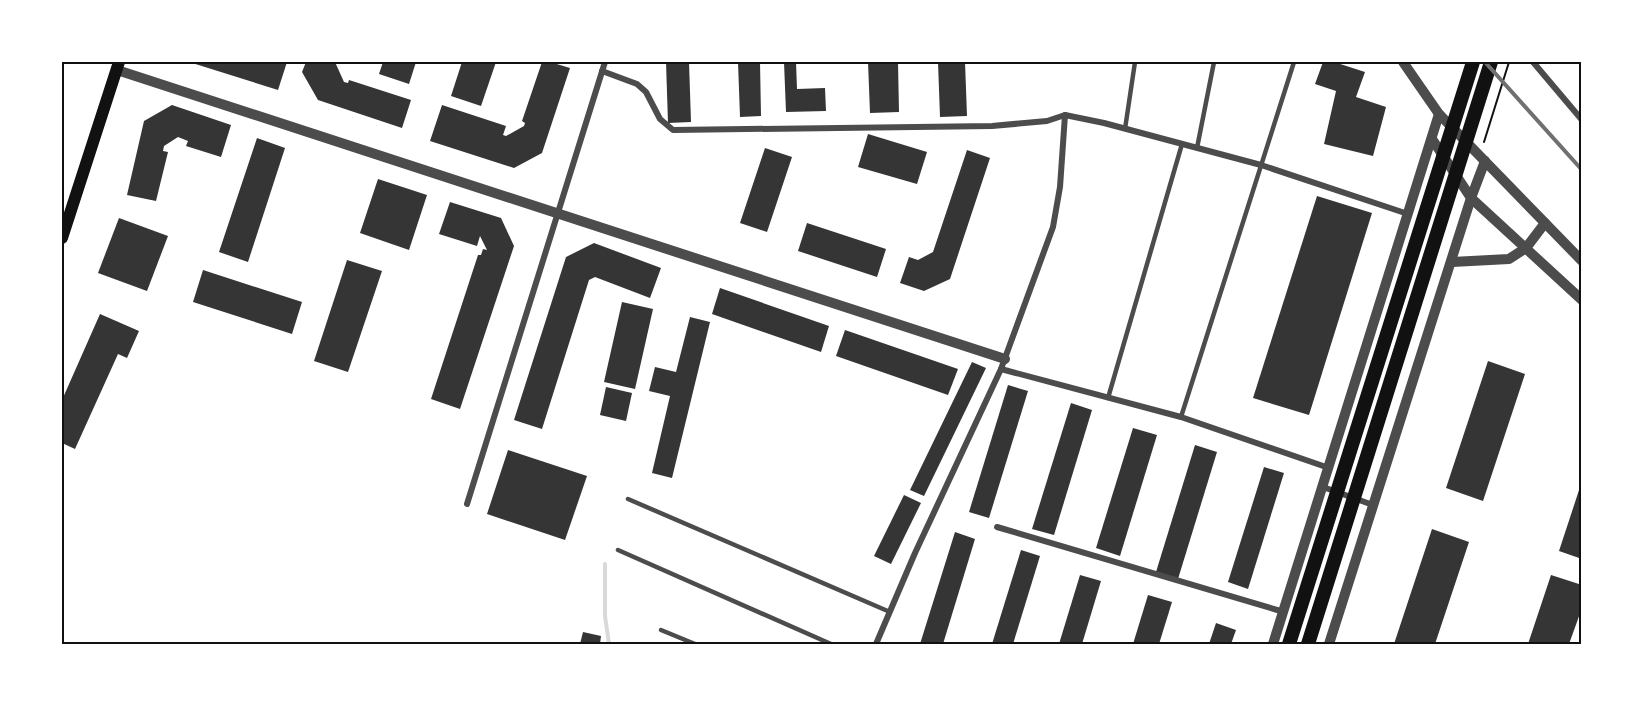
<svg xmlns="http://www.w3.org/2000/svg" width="1643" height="706" viewBox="0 0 1643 706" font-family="'Asap Condensed',sans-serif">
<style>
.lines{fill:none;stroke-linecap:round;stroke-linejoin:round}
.stream{stroke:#d9d9d9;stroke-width:4}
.building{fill:#353535}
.path{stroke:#111;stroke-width:2}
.service{stroke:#4c4c4c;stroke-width:4.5}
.minor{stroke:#4c4c4c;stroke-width:6}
.tertiary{stroke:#4c4c4c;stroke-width:10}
.secondary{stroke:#111;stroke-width:12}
.primary{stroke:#111;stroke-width:14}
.rail{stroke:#707070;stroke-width:4}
.neatline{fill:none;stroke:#111;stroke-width:2}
</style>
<rect width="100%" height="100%" fill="#fff"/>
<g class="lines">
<polyline class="stream" points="605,564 605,616 609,644"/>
</g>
<g class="building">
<polygon points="189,62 287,62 278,90"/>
<polygon points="306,62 335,62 344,82 348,83 349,80 411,100 402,128 318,100 302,72"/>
<polygon points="383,62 416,62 409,84 379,74"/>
<polygon points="462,62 496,62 481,106 451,96"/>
<polygon points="542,62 550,62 570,68 542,153 514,168 430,141 442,105 506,126 503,135 506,136 524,126 525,123 522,121"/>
<polygon points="666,62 689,62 691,122 668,123"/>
<polygon points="738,62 760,62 761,116 740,117"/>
<polygon points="784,62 796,62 797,89 825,88 826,111 786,112"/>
<polygon points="868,62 898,62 899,112 870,113"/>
<polygon points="938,62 965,62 967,116 940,117"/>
<polygon points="1323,62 1334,62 1365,72 1356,97 1386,107 1373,156 1324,144 1336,91 1315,84"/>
<polygon points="172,105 231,125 221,157 186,146 188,141 178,137 164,146 163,151 168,152 156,201 127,195 144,121"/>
<polygon points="868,134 927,152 917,184 858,167"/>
<polygon points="257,138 285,148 248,262 219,252"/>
<polygon points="765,148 792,157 767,232 740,223"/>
<polygon points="967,150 990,158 950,279 924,291 900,283 909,257 918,260 933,252"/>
<polygon points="378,179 427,195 409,250 360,233"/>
<polygon points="1317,196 1372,213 1309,415 1253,398"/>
<polygon points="450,202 501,218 514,246 460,409 431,399 478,255 481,255 483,249 487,250 480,236 477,246 439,234"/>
<polygon points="119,218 168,236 147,291 98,273"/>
<polygon points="807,223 886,249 877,277 798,251"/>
<polygon points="594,243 661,268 650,298 595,277 589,280 542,429 514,420 566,257"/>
<polygon points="347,260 382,271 348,372 314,361"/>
<polygon points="203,270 302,302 292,334 193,302"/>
<polygon points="720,288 829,326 821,352 712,314"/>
<polygon points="622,302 653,309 635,389 604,382"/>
<polygon points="100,314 139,331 127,358 118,354 75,449 62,443 62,400"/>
<polygon points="690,317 710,322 672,478 652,473 670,396 649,391 655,367 676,372"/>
<polygon points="845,330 958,369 948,395 836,356"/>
<polygon points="1488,361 1525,374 1483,501 1446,488"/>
<polygon points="972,362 986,368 924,496 910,490"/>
<polygon points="1008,385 1028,391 989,518 969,512"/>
<polygon points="606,387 632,393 626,421 600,415"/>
<polygon points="1071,403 1092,410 1054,535 1032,529"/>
<polygon points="1133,428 1157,435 1120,556 1096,548"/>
<polygon points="1195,445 1217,452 1178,579 1156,572"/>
<polygon points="508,450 587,476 565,540 487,514"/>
<polygon points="1264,467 1284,473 1248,589 1228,582"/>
<polygon points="1581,484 1582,484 1582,559 1559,551"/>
<polygon points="904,495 921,503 891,564 874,556"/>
<polygon points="1432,529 1469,542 1435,644 1394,644"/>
<polygon points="955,532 975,539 943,644 920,644"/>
<polygon points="1021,550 1040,556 1013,644 992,644"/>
<polygon points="1080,575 1101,581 1082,644 1059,644"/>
<polygon points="1551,575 1582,585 1582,608 1569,644 1528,644"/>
<polygon points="1148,595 1172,602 1159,644 1133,644"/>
<polygon points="1216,623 1236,630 1231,644 1209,644"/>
<polygon points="583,632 601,636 600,644 580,644"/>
</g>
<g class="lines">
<polyline class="path" points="1484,142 1509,62"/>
<g class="service">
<polyline points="1125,129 1135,62"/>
<polyline points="1197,148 1214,62"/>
<polyline points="1108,398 1182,144"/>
<polyline points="1181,417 1294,62"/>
<polyline points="628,499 890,612"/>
<polyline points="618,550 831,644"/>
<polyline points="661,630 695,644"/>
</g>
<g class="minor">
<polyline points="1533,62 1582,120"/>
<polyline points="602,71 637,84 646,92 660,119 673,130 992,126 1047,121 1065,115 1104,123 1261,165 1408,214"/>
<polyline points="1065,115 1060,187 1053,227 1001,369 1181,417 1329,468"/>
<polyline points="1323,487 1373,505"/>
<polyline points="467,504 605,62"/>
<polyline points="997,527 1284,612"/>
<polyline points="876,644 915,553 1001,369"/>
</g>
<g class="tertiary">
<polyline points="1403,62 1439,114 1582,261"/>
<polyline points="117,70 1005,359"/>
<polyline points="1432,139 1471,198 1582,300"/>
<polyline points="1452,262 1509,259 1526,248 1545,223"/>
<polyline points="1273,644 1439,114"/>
<polyline points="1329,644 1471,198 1485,161"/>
</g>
<polyline class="secondary" points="62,238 119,62"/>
<g class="primary">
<polyline points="1289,644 1473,62"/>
<polyline points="1308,644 1491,62"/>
</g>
<polyline class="rail" points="1485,62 1582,170"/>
</g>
<rect width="1643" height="706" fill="none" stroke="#ffffff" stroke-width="126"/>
<rect x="63" y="63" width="1517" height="580" class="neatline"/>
</svg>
